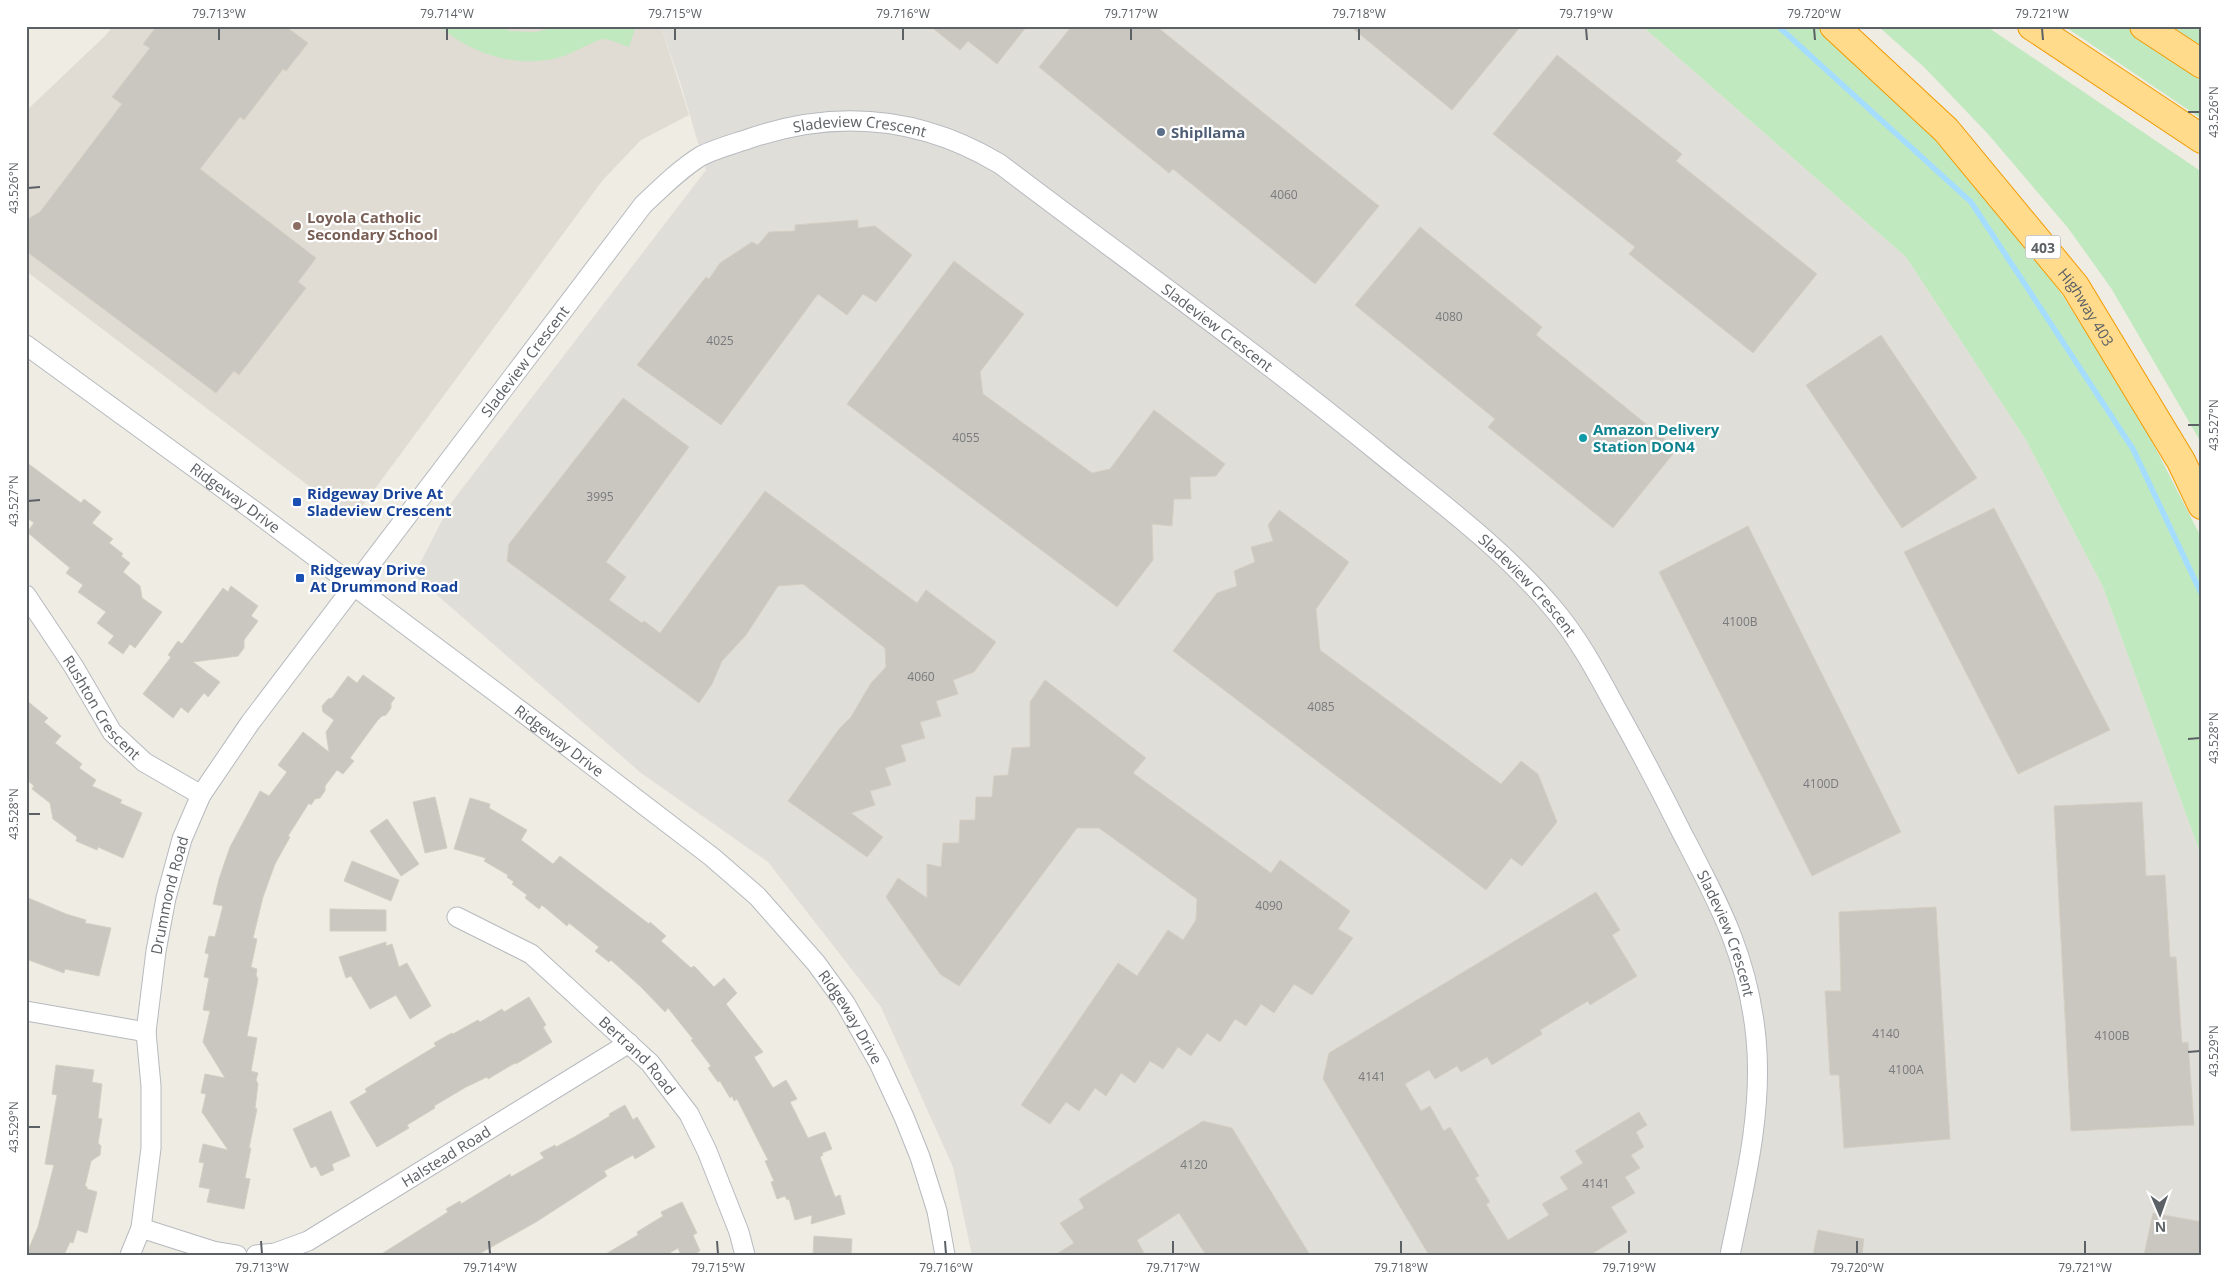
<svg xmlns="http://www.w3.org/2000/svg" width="2228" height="1281" viewBox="0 0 2228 1281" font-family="'Open Sans',sans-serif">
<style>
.industrial{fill:#e0ded8}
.education{fill:#e0dbd3}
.green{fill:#c1e9bf}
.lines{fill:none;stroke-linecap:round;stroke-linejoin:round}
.stream{stroke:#a4ddff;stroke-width:5.5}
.building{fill:#cac7c1;stroke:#d5cec2}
.minor-casing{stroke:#b6babf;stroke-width:21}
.highway-casing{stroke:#f39a00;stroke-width:30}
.minor{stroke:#fff;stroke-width:19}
.highway{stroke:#ffdb8b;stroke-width:28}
.ticks{fill:none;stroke:#5c6166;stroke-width:2}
.service-dot{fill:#5c6f8a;stroke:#fff;stroke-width:2}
.education-dot{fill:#8d6e63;stroke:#fff;stroke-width:2}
.culture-dot{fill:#0f9aa8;stroke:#fff;stroke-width:2}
.transit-dot{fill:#1a4fb4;stroke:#fff;stroke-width:2}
.labels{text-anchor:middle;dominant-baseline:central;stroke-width:4.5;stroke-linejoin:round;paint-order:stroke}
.number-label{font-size:12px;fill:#787a7d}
.shield{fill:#fff;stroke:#8d9094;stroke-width:1}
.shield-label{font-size:14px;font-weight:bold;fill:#5c6166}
.street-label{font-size:15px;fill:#5c6166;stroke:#fff}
.service-label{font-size:15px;font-weight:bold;fill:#4e5e75;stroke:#fff;text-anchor:start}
.education-label{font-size:15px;font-weight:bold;fill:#785e54;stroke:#fff;text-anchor:start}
.culture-label{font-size:15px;font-weight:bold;fill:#0d838f;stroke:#fff;text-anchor:start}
.transit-label{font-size:15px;font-weight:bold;fill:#164399;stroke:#fff;text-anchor:start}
.neatline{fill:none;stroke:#5c6166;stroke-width:2}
.ticks-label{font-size:12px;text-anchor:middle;fill:#5c6166}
</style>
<rect width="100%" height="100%" fill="#efece4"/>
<polygon class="industrial" points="661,26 1642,26 1906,257 2026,440 2103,587 2198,847 2202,862 2202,1255 972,1255 953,1167 881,1007 768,862 641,773 414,575 451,503 706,170 681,85"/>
<polygon class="education" points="113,26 661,26 689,115 641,140 602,181 360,509 342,511 26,271 26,111 105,36"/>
<g class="green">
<path d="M439,26H496L511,31L535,32L562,26H636L629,47C622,45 611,39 603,39C595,40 572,54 561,57C517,69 473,55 439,26Z"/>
<polygon points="1642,26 1817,26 1939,138 2011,222 2063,296 2141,420 2202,539 2202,862 2198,847 2103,587 2026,440 1906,257"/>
<polygon points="1878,26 1986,26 2202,172 2202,444 2111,288 2068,228 1988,134 1924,67"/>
<polygon points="2064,26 2126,26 2202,76 2202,119"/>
<polygon points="2171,26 2202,26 2202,47"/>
</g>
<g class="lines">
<polyline class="stream" points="1778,26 1971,202 2133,449 2202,595"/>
</g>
<g class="building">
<polygon points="157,26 285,26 308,43 286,71 283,69 244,120 240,117 200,169 316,258 298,282 306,288 239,375 234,371 216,393 26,251 26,220 40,212 122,104 112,97 150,48 143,44"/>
<polygon points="930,26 1027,26 997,64 968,41 960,50"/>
<polygon points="1072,26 1156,26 1379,206 1315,284 1173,169 1169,173 1039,67"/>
<polygon points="1350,26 1521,26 1452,110"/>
<polygon points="1557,55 1682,154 1676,161 1817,274 1753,353 1629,254 1635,247 1493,134"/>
<polygon points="858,220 858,228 875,226 912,255 876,302 863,294 847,315 818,294 721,425 637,365 706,277 709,279 720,263 752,242 758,245 769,232 795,231 795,225"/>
<polygon points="1420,227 1542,327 1536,335 1677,449 1613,528 1488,427 1495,419 1355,305"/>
<polygon points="954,261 1024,314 980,372 983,394 1092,473 1110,469 1154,410 1225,464 1216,476 1190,477 1191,499 1174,499 1172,526 1152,524 1153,560 1117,607 847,404"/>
<polygon points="1881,335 1977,478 1902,528 1806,385"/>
<polygon points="623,398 689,447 606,562 626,577 609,600 642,623 644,621 660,633 765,491 917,603 926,590 996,642 974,672 953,680 958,694 936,701 941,716 920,722 925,738 901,745 906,761 885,768 891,785 870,791 875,805 851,813 883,837 867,857 788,801 839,729 851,717 871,683 886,667 885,648 803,584 778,586 746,635 722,661 712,684 699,703 507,561 509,544"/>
<polygon points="26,462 81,503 84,499 101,512 92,523 113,539 109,543 123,554 121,556 130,563 123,572 140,586 142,598 162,612 135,648 130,644 123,654 108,643 114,636 97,623 106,612 78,592 83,585 66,573 70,568 27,532 34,523 26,517"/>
<polygon points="1994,508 2110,730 2018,774 1904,552"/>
<polygon points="1279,510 1349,562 1316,609 1320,650 1501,784 1521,761 1538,774 1557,822 1522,866 1511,858 1486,890 1173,651 1217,593 1237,586 1234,571 1255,562 1251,547 1273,541 1268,525"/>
<polygon points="1748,526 1901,832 1812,876 1659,572"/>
<polygon points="231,586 258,606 251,616 258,621 244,640 244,648 238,656 193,662 220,682 208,697 204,693 188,713 181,707 173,718 143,694 171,657 168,655 178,641 182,644 223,588 228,592"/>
<polygon points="363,675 395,698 391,703 391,708 386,715 382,716 377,721 350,758 354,761 343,774 337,770 325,786 325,791 320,798 315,799 311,805 309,803 288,836 290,837 275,864 263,897 253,938 257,939 251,967 257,969 256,975 258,979 247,1036 257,1038 251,1071 258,1073 256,1080 258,1084 255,1108 257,1109 249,1148 251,1148 245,1178 250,1179 244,1209 207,1202 210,1189 199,1187 204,1163 199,1162 203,1144 228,1150 202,1112 206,1094 201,1093 205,1074 225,1078 203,1042 210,1011 203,1010 209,978 204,977 209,954 205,953 209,936 215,937 223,906 213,904 219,879 230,847 260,791 269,796 287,772 278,765 303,732 329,752 326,732 334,720 323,712 322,706 328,699 332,698 348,676 357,683"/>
<polygon points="1045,680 1146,758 1133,773 1271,873 1280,860 1350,911 1338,929 1353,938 1312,995 1294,984 1274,1013 1261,1004 1246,1026 1235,1019 1220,1042 1207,1033 1191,1056 1178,1047 1163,1069 1150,1061 1135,1083 1121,1073 1106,1096 1095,1088 1079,1111 1066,1102 1050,1124 1021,1105 1118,963 1137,976 1168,930 1183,940 1196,920 1197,899 1099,828 1077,828 959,986 940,974 886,897 898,878 927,898 927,864 941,867 943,843 959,843 960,820 975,820 976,797 992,797 994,776 1008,775 1012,748 1030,747 1030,702"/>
<polygon points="26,700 48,718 44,722 61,736 55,743 82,764 79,768 96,780 92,786 122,800 120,803 142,813 123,858 98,847 97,850 76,841 77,837 53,819 50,803 32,789 34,786 26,779"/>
<polygon points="435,797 447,848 425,853 413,802"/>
<polygon points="470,798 490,804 489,808 527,830 521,840 553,864 560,856 649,924 650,922 666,936 661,941 691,968 694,966 714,987 724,978 737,993 726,1004 763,1052 754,1057 773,1088 786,1080 797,1099 790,1102 808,1138 825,1132 832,1149 822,1153 823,1155 820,1157 835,1197 840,1195 845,1214 811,1224 812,1215 795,1220 789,1199 787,1200 785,1196 777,1199 771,1182 774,1181 765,1161 768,1160 737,1099 734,1101 732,1096 730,1098 720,1081 718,1082 708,1068 711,1066 691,1040 693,1039 668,1008 665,1012 641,987 611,960 609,962 595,951 599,947 569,923 567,926 542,905 539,909 525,898 527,895 512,884 514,882 507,877 508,875 484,861 486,858 454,849"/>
<polygon points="2142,802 2146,876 2165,875 2170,957 2176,957 2182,1043 2188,1042 2194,1125 2071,1131 2054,806"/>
<polygon points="387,819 419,864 401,876 370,831"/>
<polygon points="352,861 399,880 391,901 344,881"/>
<polygon points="1596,892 1620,930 1612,935 1637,976 1590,1005 1588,1001 1540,1030 1542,1034 1492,1065 1487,1057 1461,1072 1457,1066 1435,1079 1429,1070 1405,1084 1421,1111 1430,1106 1444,1131 1450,1127 1479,1176 1475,1178 1490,1202 1486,1204 1508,1240 1549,1215 1542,1204 1568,1189 1560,1177 1583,1163 1575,1151 1639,1112 1647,1125 1636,1132 1644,1147 1631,1155 1640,1168 1625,1177 1635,1193 1611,1207 1627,1232 1590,1255 1429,1255 1323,1079 1329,1053"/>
<polygon points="26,897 66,914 86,920 85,923 111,928 99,976 65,969 64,973 26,959"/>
<polygon points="1936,907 1950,1139 1844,1148 1839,1075 1830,1075 1825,991 1841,991 1839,912"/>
<polygon points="330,909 386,910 386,931 330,931"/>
<polygon points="386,942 386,946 392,944 399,967 407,963 431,1006 410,1019 396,995 370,1009 351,976 346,978 339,957"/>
<polygon points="529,997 546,1025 543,1027 552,1042 516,1064 515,1063 488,1079 487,1077 466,1087 434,1106 435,1108 407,1125 409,1128 377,1147 350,1102 367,1092 365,1089 436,1046 434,1043 452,1033 453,1034 478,1020 480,1022 502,1009 504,1012"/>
<polygon points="56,1065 94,1070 92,1082 102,1084 98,1118 102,1119 98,1143 101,1146 100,1155 91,1161 85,1186 87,1187 87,1189 97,1192 87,1233 77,1230 73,1243 70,1242 64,1255 26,1255 38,1227 54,1165 45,1164 57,1095 52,1094"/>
<polygon points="625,1105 633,1120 637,1117 655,1147 635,1159 633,1155 604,1171 607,1176 536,1222 477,1255 380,1255 448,1212 446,1209 460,1201 461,1204 510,1174 511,1177 544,1158 540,1153 555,1145 556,1147 576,1136 610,1116 609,1114"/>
<polygon points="331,1111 350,1156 332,1164 334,1170 321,1176 316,1166 311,1168 293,1129"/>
<polygon points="1203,1121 1232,1128 1310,1255 1206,1255 1179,1213 1137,1240 1145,1255 1055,1255 1074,1243 1060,1223 1084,1208 1079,1199"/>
<polygon points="682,1202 697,1233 693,1235 700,1251 692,1255 681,1255 678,1248 666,1255 604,1255 638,1235 637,1232 663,1216 661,1212"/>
<polygon points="2153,1213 2202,1222 2202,1255 2144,1255"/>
<polygon points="1818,1230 1864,1239 1862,1255 1813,1255"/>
<polygon points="814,1236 852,1239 851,1255 813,1255"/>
</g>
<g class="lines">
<g class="minor-casing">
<g id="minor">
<path id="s1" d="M26,345L253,510L550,733L712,857L757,896L816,963L845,1003L879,1063L904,1117L920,1157L937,1211L945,1255"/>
<path id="s2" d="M26,595L74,667L112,732L144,762L201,795"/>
<path id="s3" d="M457,917L531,954L650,1063L689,1114L707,1151L739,1232L745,1255"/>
<polyline points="26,1011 146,1032"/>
<polyline points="141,1228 213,1251 237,1255"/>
<path id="s4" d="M130,1255L141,1228L151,1148V1086L146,1032L156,951L166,898L182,839L201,795L250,723L643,205C661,188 680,169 701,156C715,149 733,144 748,139C835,109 920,116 1000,164C1128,261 1258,354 1383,456C1441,503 1503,549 1552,607C1578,637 1597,673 1616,708C1639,749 1661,791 1682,833C1719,904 1748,956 1756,1038C1763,1111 1745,1183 1730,1255"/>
<path id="s5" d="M256,1255L275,1253L308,1241L629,1043"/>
</g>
</g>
<g class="highway-casing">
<g id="highway">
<path id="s6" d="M1834,26L1946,130L2075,286L2181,461L2202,505"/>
<polyline points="2032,26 2202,139"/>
<polyline points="2144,26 2202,64"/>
</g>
</g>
<use href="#minor" class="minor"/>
<use href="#highway" class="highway"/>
</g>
<path class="ticks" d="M219,28V40M447,28V40M675,28V40M903,28V40M1131,28V40M1359,28V40M1586,28L1587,40M1814,28L1815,40M2042,28L2043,40M2188,112H2200M28,188L40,187M2188,425H2200M28,501L40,500M2188,739L2200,738M28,814H40M2188,1052L2200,1051M28,1127H40M261,1241L262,1254M489,1241L490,1254M717,1241L718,1254M945,1241L946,1254M1173,1241V1254M1401,1241V1254M1629,1241V1254M1857,1241V1254M2085,1241V1254"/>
<circle class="service-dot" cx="1161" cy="132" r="5"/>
<circle class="education-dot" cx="297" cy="226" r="5"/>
<circle class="culture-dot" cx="1583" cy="438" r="5"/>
<g class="transit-dot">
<rect x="292" y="497" width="10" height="10" rx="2.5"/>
<rect x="295" y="573" width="10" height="10" rx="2.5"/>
</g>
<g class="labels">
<g class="number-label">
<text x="1284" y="194">4060</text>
<text x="1449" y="316">4080</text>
<text x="720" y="340">4025</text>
<text x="966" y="437">4055</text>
<text x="600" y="496">3995</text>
<text x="1740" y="621">4100B</text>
<text x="921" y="676">4060</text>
<text x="1321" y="706">4085</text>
<text x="1821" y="783">4100D</text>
<text x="1269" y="905">4090</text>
<text x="1886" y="1033">4140</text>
<text x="2112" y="1035">4100B</text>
<text x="1906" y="1069">4100A</text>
<text x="1372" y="1076">4141</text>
<text x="1194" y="1164">4120</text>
<text x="1596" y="1183">4141</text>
</g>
<rect class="shield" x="2025.5" y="235.5" width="35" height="23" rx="4"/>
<g class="shield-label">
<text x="2043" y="247">403</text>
</g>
<g class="street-label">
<text stroke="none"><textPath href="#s4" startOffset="1448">Sladeview Crescent</textPath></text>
<text stroke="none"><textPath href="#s6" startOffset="379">Highway 403</textPath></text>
<text stroke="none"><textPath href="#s4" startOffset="1868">Sladeview Crescent</textPath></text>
<text stroke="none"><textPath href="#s4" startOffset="1012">Sladeview Crescent</textPath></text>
<text stroke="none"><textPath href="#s1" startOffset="259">Ridgeway Drive</textPath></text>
<text stroke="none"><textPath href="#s4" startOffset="2272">Sladeview Crescent</textPath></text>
<text stroke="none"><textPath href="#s2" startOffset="136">Rushton Crescent</textPath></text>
<text stroke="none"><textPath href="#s1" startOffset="664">Ridgeway Drive</textPath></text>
<text stroke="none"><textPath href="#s4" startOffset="365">Drummond Road</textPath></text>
<text stroke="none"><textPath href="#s4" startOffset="2676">Sladeview Crescent</textPath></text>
<text stroke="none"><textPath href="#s1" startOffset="1069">Ridgeway Drive</textPath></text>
<text stroke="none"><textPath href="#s3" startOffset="230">Bertrand Road</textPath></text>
<text stroke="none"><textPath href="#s5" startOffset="216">Halstead Road</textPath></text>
</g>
<g class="service-label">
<text x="1171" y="132">Shipllama</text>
</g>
<g class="education-label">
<text x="307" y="217">Loyola Catholic<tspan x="307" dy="17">Secondary School</tspan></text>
</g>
<g class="culture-label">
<text x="1593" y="429">Amazon Delivery<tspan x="1593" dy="17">Station DON4</tspan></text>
</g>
<g class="transit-label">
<text x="307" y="493">Ridgeway Drive At<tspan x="307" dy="17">Sladeview Crescent</tspan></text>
<text x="310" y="569">Ridgeway Drive<tspan x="310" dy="17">At Drummond Road</tspan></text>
</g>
</g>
<rect width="2228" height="1281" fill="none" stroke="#ffffff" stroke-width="55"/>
<g transform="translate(2160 1214) rotate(178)" stroke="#ffffff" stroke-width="4" paint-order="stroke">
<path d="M0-4L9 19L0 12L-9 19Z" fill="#5c6166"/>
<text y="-8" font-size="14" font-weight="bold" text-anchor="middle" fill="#5c6166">N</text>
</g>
<rect x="28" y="28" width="2172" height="1226" class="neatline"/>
<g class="ticks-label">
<text x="219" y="18">79.713°W</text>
<text x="447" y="18">79.714°W</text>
<text x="675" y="18">79.715°W</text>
<text x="903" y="18">79.716°W</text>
<text x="1131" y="18">79.717°W</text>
<text x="1359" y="18">79.718°W</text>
<text x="1586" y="18">79.719°W</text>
<text x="1814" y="18">79.720°W</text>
<text x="2042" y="18">79.721°W</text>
<text transform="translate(2214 112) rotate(-90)" y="4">43.526°N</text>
<text transform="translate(14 188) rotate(-90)" y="4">43.526°N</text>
<text transform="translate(2214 425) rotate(-90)" y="4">43.527°N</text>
<text transform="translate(14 501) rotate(-90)" y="4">43.527°N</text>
<text transform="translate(2214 738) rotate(-90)" y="4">43.528°N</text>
<text transform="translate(14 814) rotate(-90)" y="4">43.528°N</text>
<text transform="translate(2214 1051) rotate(-90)" y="4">43.529°N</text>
<text transform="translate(14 1127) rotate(-90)" y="4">43.529°N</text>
<text x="262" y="1272">79.713°W</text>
<text x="490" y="1272">79.714°W</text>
<text x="718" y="1272">79.715°W</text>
<text x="946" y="1272">79.716°W</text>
<text x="1173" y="1272">79.717°W</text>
<text x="1401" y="1272">79.718°W</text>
<text x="1629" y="1272">79.719°W</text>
<text x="1857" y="1272">79.720°W</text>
<text x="2085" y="1272">79.721°W</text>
</g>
</svg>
